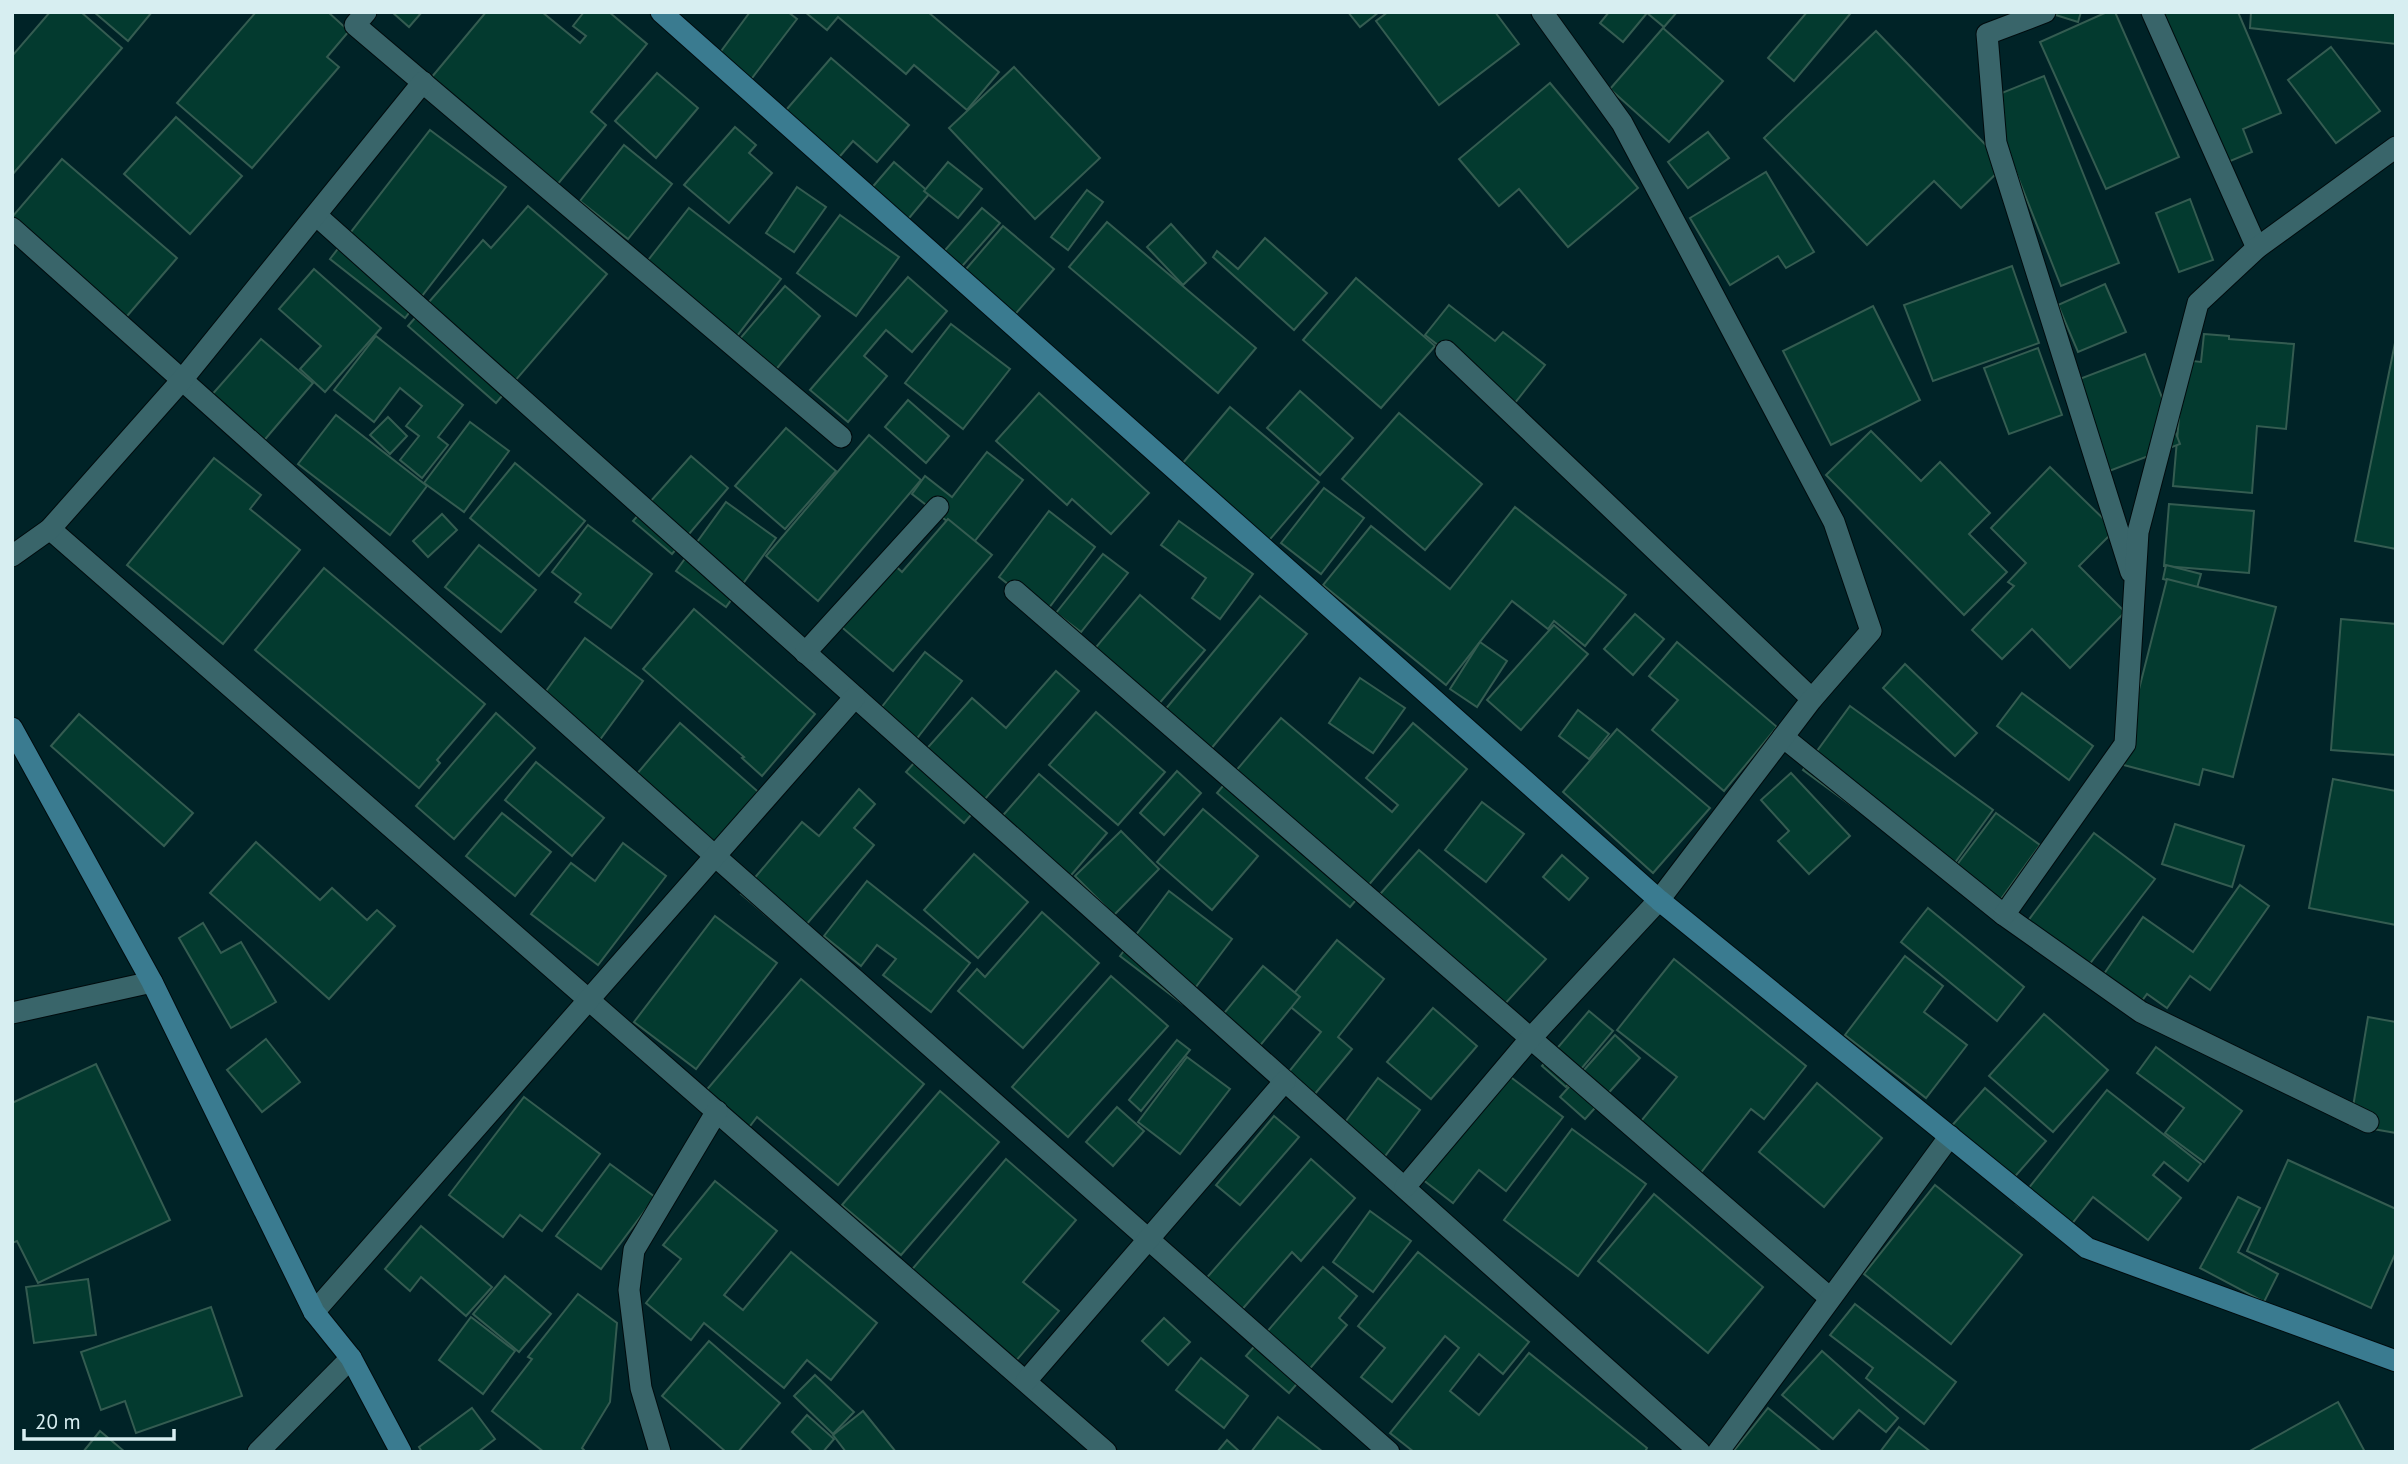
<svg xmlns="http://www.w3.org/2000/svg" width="2408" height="1464" viewBox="0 0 2408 1464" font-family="'PT Sans',sans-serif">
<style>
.building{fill:#033a2f;stroke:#345c51;stroke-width:2}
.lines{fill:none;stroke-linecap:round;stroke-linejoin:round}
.street-casing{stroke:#000b0d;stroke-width:23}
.secondary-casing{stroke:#000b0d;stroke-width:23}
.street{stroke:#39656a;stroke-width:21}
.secondary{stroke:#3a7b90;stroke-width:21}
</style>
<rect width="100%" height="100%" fill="#002327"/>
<g class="building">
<polygon points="50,12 81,12 122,48 12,175 12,56"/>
<polygon points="94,12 152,12 128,41"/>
<polygon points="256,12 328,12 349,31 327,57 339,67 252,168 177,103"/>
<polygon points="392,12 422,12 409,27"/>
<polygon points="486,12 542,12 580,43 586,36 573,26 584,12 609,12 647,44 591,112 606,125 557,185 431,78"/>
<polygon points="750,12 788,12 797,19 749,82 716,58"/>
<polygon points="805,12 928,12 999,72 967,110 914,65 906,74 838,17 827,30"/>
<polygon points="1348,12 1379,12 1360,27"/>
<polygon points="1388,12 1495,12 1519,44 1439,105 1376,21"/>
<polygon points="1609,12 1677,12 1664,27 1647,13 1623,42 1600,23"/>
<polygon points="1807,12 1848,12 1850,14 1794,81 1768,58"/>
<polygon points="2046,12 2081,12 2078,22"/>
<polygon points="2107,12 2115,12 2179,157 2106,189 2040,42"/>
<polygon points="2144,12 2238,12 2281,113 2243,129 2252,152 2211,169"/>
<polygon points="2251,12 2396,12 2396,44 2250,28"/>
<polygon points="1663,28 1723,81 1669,142 1610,89"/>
<polygon points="1876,31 2005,165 1961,208 1934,181 1867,245 1764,138"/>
<polygon points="2331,47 2380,111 2336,143 2288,80"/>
<polygon points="831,58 909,125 877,162 853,141 828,170 774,124"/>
<polygon points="1014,67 1100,158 1035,219 949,128"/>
<polygon points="657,73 698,108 656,158 615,121"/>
<polygon points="2044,76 2119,263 2061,286 1987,99"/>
<polygon points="1550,83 1638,188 1568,247 1519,189 1499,206 1459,159"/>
<polygon points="176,117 242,176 190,234 124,174"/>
<polygon points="735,127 756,145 749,153 772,173 729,223 684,185"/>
<polygon points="430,130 506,187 405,318 330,259"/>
<polygon points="1708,132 1729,158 1688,188 1668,162"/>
<polygon points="624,145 672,184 628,239 580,201"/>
<polygon points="62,159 177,258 121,323 12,230 12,217"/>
<polygon points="894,162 930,193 899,230 863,198"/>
<polygon points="948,162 982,189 958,218 924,191"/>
<polygon points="1766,172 1814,252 1786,268 1778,256 1730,285 1690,218"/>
<polygon points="797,187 826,207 794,252 766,233"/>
<polygon points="1087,190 1103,202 1068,250 1051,237"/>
<polygon points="2190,199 2213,260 2179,272 2156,213"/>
<polygon points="528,206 607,274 496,403 408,326 483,240 491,248"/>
<polygon points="689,208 781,279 730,345 638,273"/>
<polygon points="982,208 1000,223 949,281 932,265"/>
<polygon points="840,215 899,257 856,316 797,273"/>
<polygon points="1107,222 1256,348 1218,393 1069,267"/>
<polygon points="1171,224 1206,263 1183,285 1147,247"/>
<polygon points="1003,226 1054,269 1006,325 955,282"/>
<polygon points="1265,238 1327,293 1294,330 1213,257 1217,251 1238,269"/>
<polygon points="2012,266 2039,343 1933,381 1904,305"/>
<polygon points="314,269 381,328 325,392 300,369 321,346 279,309"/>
<polygon points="908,277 947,311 912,352 886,330 864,356 887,376 848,422 810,390"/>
<polygon points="1356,278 1435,346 1381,408 1303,340"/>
<polygon points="2105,284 2126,332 2078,352 2058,305"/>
<polygon points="785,286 820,316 769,378 732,348"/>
<polygon points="1449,305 1495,341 1503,332 1545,365 1514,404 1425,335"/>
<polygon points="1873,306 1920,400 1831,445 1783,351"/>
<polygon points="951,324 1010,369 963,429 905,383"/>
<polygon points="2204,334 2229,336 2229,339 2294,344 2286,429 2257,426 2252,493 2173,486 2184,360 2201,362"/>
<polygon points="376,336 463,405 438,437 448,445 422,478 400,460 419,436 406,426 422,406 400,388 374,422 334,390"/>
<polygon points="2396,338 2396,549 2355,541"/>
<polygon points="261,339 313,383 255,451 202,406"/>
<polygon points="2038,348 2062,415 2009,434 1984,368"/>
<polygon points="2145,354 2180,444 2104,473 2069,383"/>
<polygon points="1300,391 1353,438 1320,475 1267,428"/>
<polygon points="1039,393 1149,493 1111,534 1072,499 1067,505 996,441"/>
<polygon points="908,400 949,436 926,463 885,427"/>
<polygon points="1230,407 1319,482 1265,545 1177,470"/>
<polygon points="1399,413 1482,484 1425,550 1342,479"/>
<polygon points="336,415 427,486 390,535 298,464"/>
<polygon points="388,417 407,436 390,454 370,435"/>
<polygon points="470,422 509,451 464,512 424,483"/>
<polygon points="786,428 836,471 785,529 735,486"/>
<polygon points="1871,431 1921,481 1940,462 1990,513 1969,534 2007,572 1964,615 1826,475"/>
<polygon points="869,435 921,480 818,601 766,556"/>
<polygon points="987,452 1023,480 974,542 912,494 925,476 952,497"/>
<polygon points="691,456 728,488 672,554 633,521"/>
<polygon points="214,458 261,495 250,509 300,550 223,644 127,565"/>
<polygon points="515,463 585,521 539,576 470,518"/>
<polygon points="2050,467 2115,530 2079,566 2125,612 2070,668 2032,629 2002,659 1972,630 2014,586 2008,582 2026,563 1991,528"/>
<polygon points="1324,488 1364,518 1321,574 1281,543"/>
<polygon points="726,502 776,538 726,607 676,571"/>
<polygon points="2169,504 2254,511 2249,573 2164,566"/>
<polygon points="1515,507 1626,595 1585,646 1554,621 1548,629 1512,601 1446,685 1323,585 1371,526 1450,589"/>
<polygon points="1049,511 1095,547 1045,613 999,577"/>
<polygon points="442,514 457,530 428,557 413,541"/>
<polygon points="948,519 992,555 893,671 838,624 891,562 902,572"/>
<polygon points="1179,521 1253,574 1220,619 1192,598 1206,578 1161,545"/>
<polygon points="588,525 652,574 611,628 575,602 581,594 552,572"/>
<polygon points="479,545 536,590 501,632 445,587"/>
<polygon points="1103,554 1128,573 1081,632 1056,613"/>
<polygon points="2166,565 2201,574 2197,588 2163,579"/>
<polygon points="324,568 485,704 437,760 440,763 419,788 255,650"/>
<polygon points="2167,579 2276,607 2233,777 2203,769 2199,785 2120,764"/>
<polygon points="1140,595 1205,650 1151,713 1086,659"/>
<polygon points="1260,596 1307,634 1210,750 1164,711"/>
<polygon points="694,609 815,714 762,776 742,758 744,757 643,669"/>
<polygon points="1635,614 1664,639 1633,675 1604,649"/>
<polygon points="2341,619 2396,624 2396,755 2331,750"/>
<polygon points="1554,625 1588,654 1521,730 1487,700"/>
<polygon points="585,638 643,681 596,745 538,702"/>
<polygon points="1480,642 1507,661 1477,707 1450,689"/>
<polygon points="1677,642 1777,727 1724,791 1652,730 1678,700 1649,676"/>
<polygon points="925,652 962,681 914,742 877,713"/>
<polygon points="1905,664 1977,733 1955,756 1883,688"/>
<polygon points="1056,671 1079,691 964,823 906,772 972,698 1006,728"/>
<polygon points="1360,678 1405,708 1373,753 1329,723"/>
<polygon points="2022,693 2093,746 2069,780 1997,726"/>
<polygon points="1850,706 1993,810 1946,875 1803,770"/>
<polygon points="1578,710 1609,734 1589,759 1559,736"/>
<polygon points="1096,712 1165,772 1118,825 1049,765"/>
<polygon points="496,713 535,748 454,839 416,806"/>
<polygon points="79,714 193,813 164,846 51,746"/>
<polygon points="1281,718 1392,812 1398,805 1366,778 1413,723 1467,769 1350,907 1217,793"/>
<polygon points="680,723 764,797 708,861 625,788"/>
<polygon points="1617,729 1710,808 1653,873 1563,792"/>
<polygon points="536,762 604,818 572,856 505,800"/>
<polygon points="1177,771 1201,793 1164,835 1140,813"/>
<polygon points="1791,773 1850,836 1809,874 1778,841 1789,831 1761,800"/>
<polygon points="1039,774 1107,833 1061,887 992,828"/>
<polygon points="2333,779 2396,791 2396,925 2309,908"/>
<polygon points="859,789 875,804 854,828 874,845 794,939 741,894 802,822 819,836"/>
<polygon points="1482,802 1524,834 1486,882 1445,850"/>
<polygon points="1203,809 1258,856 1212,910 1157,862"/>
<polygon points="502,813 551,852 515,896 466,856"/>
<polygon points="1996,813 2040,845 1998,903 1953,870"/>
<polygon points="2175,824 2244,846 2232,887 2162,864"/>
<polygon points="1121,831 1159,869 1114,915 1075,876"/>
<polygon points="2094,833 2155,879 2078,979 2018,934"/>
<polygon points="256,842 320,900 332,888 367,920 377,910 395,926 329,999 210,893"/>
<polygon points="623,843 666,876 598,965 531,914 571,863 595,881"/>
<polygon points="1419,850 1546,959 1492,1018 1367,909"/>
<polygon points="974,854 1028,902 978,958 924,910"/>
<polygon points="1562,855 1588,878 1569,900 1543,877"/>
<polygon points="867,881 970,963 931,1012 883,975 896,959 877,945 861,966 824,936"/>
<polygon points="2240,885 2269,906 2210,990 2190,976 2167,1008 2147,994 2133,1013 2095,987 2143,917 2193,952"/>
<polygon points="1169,891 1232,939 1183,1004 1120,956"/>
<polygon points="1928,908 2024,987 1997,1021 1901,942"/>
<polygon points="1042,912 1099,963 1023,1048 958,991 977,969 985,977"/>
<polygon points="715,916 777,963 696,1069 634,1022"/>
<polygon points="203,923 221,953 241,942 276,1002 231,1028 179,938"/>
<polygon points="1337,940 1384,979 1338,1037 1352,1049 1314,1095 1287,1074 1321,1032 1286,1003"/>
<polygon points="1905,956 1943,986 1924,1012 1967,1045 1926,1098 1845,1035"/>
<polygon points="1674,959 1806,1066 1764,1119 1751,1109 1699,1175 1637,1126 1677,1077 1617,1030"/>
<polygon points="1263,966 1300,997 1253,1054 1216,1023"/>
<polygon points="1111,976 1168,1026 1068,1137 1012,1087"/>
<polygon points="801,979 924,1084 838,1185 757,1117 747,1130 704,1093"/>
<polygon points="1433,1008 1477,1046 1431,1099 1387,1062"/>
<polygon points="1589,1011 1613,1031 1566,1087 1542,1066"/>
<polygon points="2044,1014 2108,1070 2053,1132 1989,1076"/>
<polygon points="2368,1017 2396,1022 2396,1133 2350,1125"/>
<polygon points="1615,1035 1640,1058 1585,1119 1560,1097"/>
<polygon points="266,1039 300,1082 262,1112 227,1070"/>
<polygon points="1177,1040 1190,1050 1141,1111 1129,1100"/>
<polygon points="2156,1047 2242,1111 2204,1162 2165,1133 2184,1108 2137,1073"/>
<polygon points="1187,1057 1230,1089 1180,1154 1138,1122"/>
<polygon points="96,1064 170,1220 38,1283 17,1241 12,1243 12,1103"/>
<polygon points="1504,1072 1563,1117 1506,1191 1479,1170 1453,1203 1422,1179"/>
<polygon points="1378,1078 1420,1110 1379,1164 1337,1133"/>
<polygon points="1817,1083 1882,1138 1824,1207 1759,1152"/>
<polygon points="1985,1088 2046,1141 2003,1190 1942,1137"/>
<polygon points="2107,1090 2201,1164 2188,1181 2164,1162 2153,1175 2181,1198 2148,1240 2093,1197 2060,1239 2016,1204"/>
<polygon points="940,1091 999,1142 901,1255 842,1205"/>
<polygon points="524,1097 600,1154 542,1231 520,1215 503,1237 449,1195"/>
<polygon points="1117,1107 1144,1131 1113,1166 1086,1142"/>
<polygon points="1274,1116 1299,1137 1240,1205 1216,1185"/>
<polygon points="1572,1129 1646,1184 1578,1276 1504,1220"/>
<polygon points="1006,1159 1076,1220 1023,1282 1059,1311 1014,1363 909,1273"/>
<polygon points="1311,1159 1355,1198 1301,1261 1292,1252 1239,1313 1203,1282"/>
<polygon points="2288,1160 2396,1209 2396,1252 2371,1308 2247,1251"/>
<polygon points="610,1164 655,1197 601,1269 556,1236"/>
<polygon points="715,1181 777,1231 724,1295 743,1310 791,1252 877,1323 831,1380 807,1360 784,1388 704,1323 691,1340 646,1303 681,1259 663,1245"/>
<polygon points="1935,1185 2022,1255 1951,1344 1864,1274"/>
<polygon points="1654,1194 1763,1287 1708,1353 1598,1261"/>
<polygon points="2238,1197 2260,1208 2238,1252 2278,1274 2264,1302 2200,1268"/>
<polygon points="1370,1211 1411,1241 1373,1292 1333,1262"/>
<polygon points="421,1226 492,1287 466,1316 421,1277 410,1291 385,1269"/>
<polygon points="1418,1252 1529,1342 1503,1374 1479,1354 1450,1391 1479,1415 1529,1353 1647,1448 1645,1452 1414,1452 1390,1433 1459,1348 1445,1336 1392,1402 1361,1377 1385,1348 1358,1326"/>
<polygon points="1323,1267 1357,1296 1339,1318 1347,1325 1289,1393 1246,1356"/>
<polygon points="505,1276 551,1314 519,1352 473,1314"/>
<polygon points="88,1279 96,1335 34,1343 26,1287"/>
<polygon points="578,1294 617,1323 610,1402 582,1448 586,1452 544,1452 492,1411 532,1359 528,1357"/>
<polygon points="1855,1304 1956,1382 1924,1424 1866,1378 1873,1368 1830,1335"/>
<polygon points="211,1307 242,1396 136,1433 125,1401 101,1410 81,1352"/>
<polygon points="471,1317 515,1351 483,1394 439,1360"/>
<polygon points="1164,1318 1190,1342 1168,1365 1142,1341"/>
<polygon points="709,1341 780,1403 738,1452 726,1452 662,1396"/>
<polygon points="1822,1351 1898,1418 1886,1432 1859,1410 1833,1439 1782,1395"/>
<polygon points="1201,1358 1248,1396 1224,1428 1176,1390"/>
<polygon points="815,1375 854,1412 833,1434 794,1396"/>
<polygon points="2338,1402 2365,1452 2248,1452"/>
<polygon points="472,1408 495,1439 478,1452 422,1452 419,1447"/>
<polygon points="1768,1408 1822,1452 1733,1452"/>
<polygon points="863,1411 896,1452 846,1452 833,1435"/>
<polygon points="807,1415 834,1439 823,1452 813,1452 792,1432"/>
<polygon points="1278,1417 1323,1452 1251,1452"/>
<polygon points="1899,1427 1931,1452 1880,1452"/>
<polygon points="100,1431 125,1452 83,1452"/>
<polygon points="1227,1440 1240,1452 1217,1452"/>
</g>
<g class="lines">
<g class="street-casing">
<g id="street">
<polyline points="366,12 355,25 841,437"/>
<polyline points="2045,12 1987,34 1996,143 2131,572"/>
<polyline points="2152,12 2257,248"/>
<polyline points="317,216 1700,1452"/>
<polyline points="12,228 715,856 1389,1452"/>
<polyline points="1446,351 1812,699 1871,631 1834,522 1622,123 1542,12"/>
<polyline points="50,529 1106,1452"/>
<polyline points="12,556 50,529 182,380 423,82"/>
<polyline points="1015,591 1830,1298"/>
<polyline points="805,653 938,507"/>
<polyline points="1783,737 2004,915 2141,1012 2368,1122"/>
<polyline points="2004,915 2125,744 2138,532 2198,303 2257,248 2396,147"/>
<polyline points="12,1013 152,982"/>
<polyline points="1405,1187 1530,1039 1659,900 1812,699"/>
<polyline points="314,1312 855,697"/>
<polyline points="1026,1381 1285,1081"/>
<polyline points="258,1452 351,1358"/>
<polyline points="660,1452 641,1388 629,1290 634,1250 717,1111"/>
<polyline points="1718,1452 1950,1136"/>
</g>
</g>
<g class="secondary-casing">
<g id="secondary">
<polyline points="661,12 1659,900 2087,1248 2396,1361"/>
<polyline points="12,728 152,982 314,1312 351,1358 401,1452"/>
</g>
</g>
<use href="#street" class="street"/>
<use href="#secondary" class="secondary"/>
</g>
<rect width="2408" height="1464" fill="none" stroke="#d7eef1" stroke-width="28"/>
<path d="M24 1429v10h150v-10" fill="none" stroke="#d7eef1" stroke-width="3.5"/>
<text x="35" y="1429" font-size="21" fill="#d7eef1" stroke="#002327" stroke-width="5" paint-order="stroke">20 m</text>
</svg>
